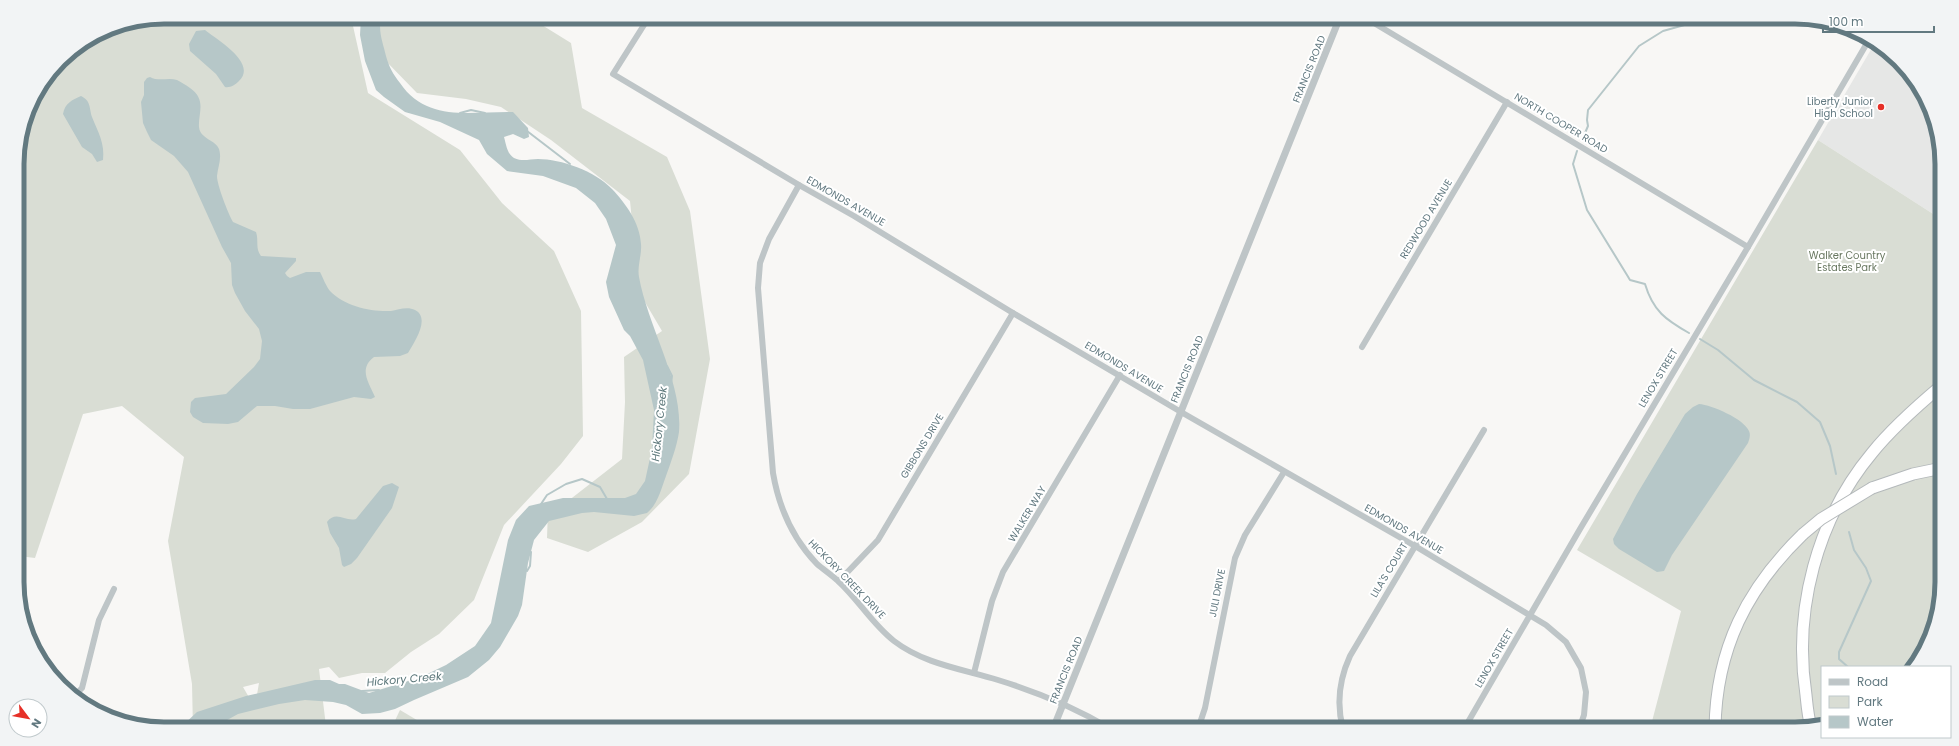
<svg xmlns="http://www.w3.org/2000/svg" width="1959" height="746" viewBox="0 0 1959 746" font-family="Poppins,sans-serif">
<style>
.built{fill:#e6e7e6}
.green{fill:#d9ddd4;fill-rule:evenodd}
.water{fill:#b6c7c8}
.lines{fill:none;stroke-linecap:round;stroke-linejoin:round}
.stream{stroke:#b6c7c8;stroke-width:2}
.motorway-casing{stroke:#b4b9bb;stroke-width:13}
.minor{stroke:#bec5c7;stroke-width:6}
.tertiary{stroke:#bec5c7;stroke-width:7}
.motorway{stroke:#fff;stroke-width:11}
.motorway-bridge-casing{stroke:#b4b9bb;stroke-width:13;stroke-linecap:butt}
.motorway-bridge{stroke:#fff;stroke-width:11}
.poi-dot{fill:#e63027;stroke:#fff;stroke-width:1.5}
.labels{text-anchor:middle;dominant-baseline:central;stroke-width:4;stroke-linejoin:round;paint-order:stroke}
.street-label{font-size:10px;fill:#627980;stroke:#fff}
.poi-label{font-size:10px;fill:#627980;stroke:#fff;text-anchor:end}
.park-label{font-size:10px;fill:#697861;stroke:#fff}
.water-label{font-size:11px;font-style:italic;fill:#5d787b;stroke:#fff}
.rim{fill:none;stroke:#627980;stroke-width:5}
</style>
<rect width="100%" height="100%" fill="#f8f7f5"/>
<polygon class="built" points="1876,41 1912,74 1941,144 1941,219 1818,140"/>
<g class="green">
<path d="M164,17H351L368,93L460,150L502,203L554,251L581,311L583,436L561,464L504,525L474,600L439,634L411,652L385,673H362L339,678L329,667L319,669L326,726H384V729H193L192,684L168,541L184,457L122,406L83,414L35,558L19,556L17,154L32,99L67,54L108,28ZM259,683L255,706H254L243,687Z"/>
<polygon points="359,17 529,17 571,43 582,108 667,157 690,211 710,359 689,474 642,522 588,552 547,538 548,510 568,501 622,459 625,402 624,357 662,331 639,292 630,201 551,140 501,107 466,99 417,93 380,55"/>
<polygon points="1818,140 1941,219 1942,582 1934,630 1914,667 1822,667 1822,725 1805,729 1650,729 1681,611 1577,550"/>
<polygon points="400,710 432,729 391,729"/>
</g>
<g class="water">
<path d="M361,17H382C377,29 383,43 386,56C389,67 393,74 400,83C427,123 471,111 513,112L528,128L529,137L524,139L513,134L504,137C506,144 507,154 514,158C523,162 529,159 538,159C561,159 595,171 612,189C626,204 640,223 641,244C642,255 637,266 639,277C648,327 683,382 679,432C677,446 671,462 666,476C661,489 658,504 647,513L634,516L594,512L582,513L549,521L534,540L528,563L522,605L518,616L500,647L489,660L468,677L414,700L395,709L380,713L362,714L346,705L333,702L305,700L279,704L238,714L211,729H179L197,712L246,696L315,680H330L339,684H345L369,693L421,677L446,665L475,646L491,623L508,540L516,520L529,506L563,498H625L636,494L645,481L652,449L654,410L643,360L630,336L624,330L609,297L606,282L616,245L606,219L595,203L576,188L543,176L507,171L487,154L479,140L440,122L405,112L384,97L376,90L365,61L360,35Z"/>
<path d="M205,30C216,39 258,63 239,81C235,85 230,88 225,87L216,74L190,51L189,44L196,31Z"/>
<path d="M150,77C159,82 168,77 177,80C181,82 186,85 190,88C207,100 198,113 199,127C200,139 216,140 219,149C222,159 218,166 217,176C217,185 228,213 233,222L256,232C259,241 255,248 261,256L296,258V261L285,273L287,276L290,278L306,272H320C323,278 326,286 330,291C344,306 371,312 391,311C398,310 407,306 415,310C431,318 414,343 408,353L400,356L374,357C358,369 369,383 375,397L371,399L354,397L310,409H293L275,406H257L238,422L228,424L203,423L193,417L190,412L191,402L195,398L226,394L254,367L260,359L262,341L259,329L245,311L235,293L232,285L231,263L222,247L188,172L174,156L151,140L147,132L143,123L141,102L144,95V82L147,78Z"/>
<path d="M81,96C91,101 89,107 92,117C98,132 105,143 103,160L97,162L92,154L82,147L63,114C65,103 72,100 81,96Z"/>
<path d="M1699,404C1712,405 1744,419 1749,431C1751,435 1749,440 1748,443L1672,555L1664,571L1657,572L1619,549L1614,544L1613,539L1637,494L1685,414L1693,407Z"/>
<path d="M392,483L399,487L392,508L357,558L351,564L344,567L342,565L339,548L330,533L327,522C336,510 345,522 356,519L383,486Z"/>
</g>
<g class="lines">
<g class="stream">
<polyline points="460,113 471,110 485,113"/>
<polyline points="527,131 570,164"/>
<polyline points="1582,140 1588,126 1587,120 1588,110 1639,46 1663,31 1713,17"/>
<path d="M1577,151L1573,164L1587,210L1627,275L1630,280L1645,284C1653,311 1666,320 1689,333"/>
<polyline points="1700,339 1718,350 1754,380 1797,402 1820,422 1830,446 1836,474"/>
<polyline points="667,366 672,376 671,384"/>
<polyline points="541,504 547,495 566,484 582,479 600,487 607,499"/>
<polyline points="527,571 530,566 531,552"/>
<polyline points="1848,667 1839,659 1839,652 1871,581 1866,568 1854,550 1849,532"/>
<polyline points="362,691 379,690"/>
</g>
<g class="motorway-casing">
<g id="motorway">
<polyline points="1872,488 1913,474 1942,468"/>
<path d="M1811,727C1808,717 1807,705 1806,695C1793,610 1817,519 1872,453C1892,428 1916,407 1941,386"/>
<path d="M1715,729C1716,649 1747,588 1803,534"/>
</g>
</g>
<g class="minor">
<polyline points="649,17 613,74 799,185 854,216 1013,313 1181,412 1415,546 1546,625 1566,642 1581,668 1586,692 1584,715 1579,729"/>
<polyline points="1364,17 1748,247"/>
<path d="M799,185L769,239L760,263L758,288L773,473C779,508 792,538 817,564C824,570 832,575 838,581C858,599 872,624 894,641C924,664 962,669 998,680C1037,692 1076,708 1111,729"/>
<polyline points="1362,347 1507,102"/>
<polyline points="839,581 878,540 1013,313"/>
<polyline points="974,673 992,601 1003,572 1120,375"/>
<polyline points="76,694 82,688 99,620 114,589"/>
<polyline points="1198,729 1205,708 1235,558 1245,535 1284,472"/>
<path d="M1343,729C1336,703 1339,680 1350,656L1484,430"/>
<polyline points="1464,729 1580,529 1748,247 1870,38"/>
</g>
<polyline class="tertiary" points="1053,729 1340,17"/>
<use href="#motorway" class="motorway"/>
<g class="motorway-bridge-casing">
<polyline id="motorway-bridge" points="1803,534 1821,519 1872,488"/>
</g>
<use href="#motorway-bridge" class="motorway-bridge"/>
</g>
<circle class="poi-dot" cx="1881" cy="107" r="4"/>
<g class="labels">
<g class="street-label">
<text transform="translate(1309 69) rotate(-68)">FRANCIS ROAD</text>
<text transform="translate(1561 123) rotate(31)">NORTH COOPER ROAD</text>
<text transform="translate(846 201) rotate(30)">EDMONDS AVENUE</text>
<text transform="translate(1426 219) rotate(-59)">REDWOOD AVENUE</text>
<text transform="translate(1124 367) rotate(31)">EDMONDS AVENUE</text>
<text transform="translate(1187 369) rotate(-68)">FRANCIS ROAD</text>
<text transform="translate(1658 378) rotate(-59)">LENOX STREET</text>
<text transform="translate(922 446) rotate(-59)">GIBBONS DRIVE</text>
<text transform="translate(1027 514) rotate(-59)">WALKER WAY</text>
<text transform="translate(1404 529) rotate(30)">EDMONDS AVENUE</text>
<text transform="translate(1389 570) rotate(-59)">LILA'S COURT</text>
<text transform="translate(847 579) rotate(46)">HICKORY CREEK DRIVE</text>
<text transform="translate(1217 593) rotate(-79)">JULI DRIVE</text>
<text transform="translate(1494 658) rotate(-60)">LENOX STREET</text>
<text transform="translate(1066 670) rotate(-68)">FRANCIS ROAD</text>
</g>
<g class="poi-label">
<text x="1873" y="101">Liberty Junior<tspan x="1873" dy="12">High School</tspan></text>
</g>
<g class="park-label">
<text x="1847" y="255">Walker Country<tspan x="1847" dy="12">Estates Park</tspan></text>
</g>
<g class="water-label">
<text transform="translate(659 424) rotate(-84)">Hickory Creek</text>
<text transform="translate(404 679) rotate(-5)">Hickory Creek</text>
</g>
</g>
<path d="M0 0H1959V746H0ZM164 24H1795A140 140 0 0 1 1935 164V582A140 140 0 0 1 1795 722H164A140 140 0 0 1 24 582V164A140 140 0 0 1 164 24Z" fill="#f2f4f5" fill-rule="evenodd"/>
<path class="rim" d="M164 24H1795A140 140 0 0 1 1935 164V582A140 140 0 0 1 1795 722H164A140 140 0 0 1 24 582V164A140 140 0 0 1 164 24Z"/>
<rect x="1821" y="666" width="130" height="72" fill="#ffffff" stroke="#c0c9cc"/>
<rect x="1829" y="679" width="20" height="6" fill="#bec5c7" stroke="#c0c9cc"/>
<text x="1857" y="686" font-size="12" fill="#627980">Road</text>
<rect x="1829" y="696" width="20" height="12" fill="#d9ddd4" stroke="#c0c9cc"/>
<text x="1857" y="706" font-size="12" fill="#627980">Park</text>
<rect x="1829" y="716" width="20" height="12" fill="#b6c7c8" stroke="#c0c9cc"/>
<text x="1857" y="726" font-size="12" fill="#627980">Water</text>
<g transform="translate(28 718) rotate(122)"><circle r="19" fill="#ffffff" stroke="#c0c9cc"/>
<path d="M0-3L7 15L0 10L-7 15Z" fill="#e63027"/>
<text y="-6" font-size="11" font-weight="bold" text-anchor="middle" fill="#627980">N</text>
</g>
<path d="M1823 26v6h111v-6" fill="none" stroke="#627980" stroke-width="2"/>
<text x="1829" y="26" font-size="12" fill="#627980" stroke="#ffffff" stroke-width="3" paint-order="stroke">100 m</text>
</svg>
